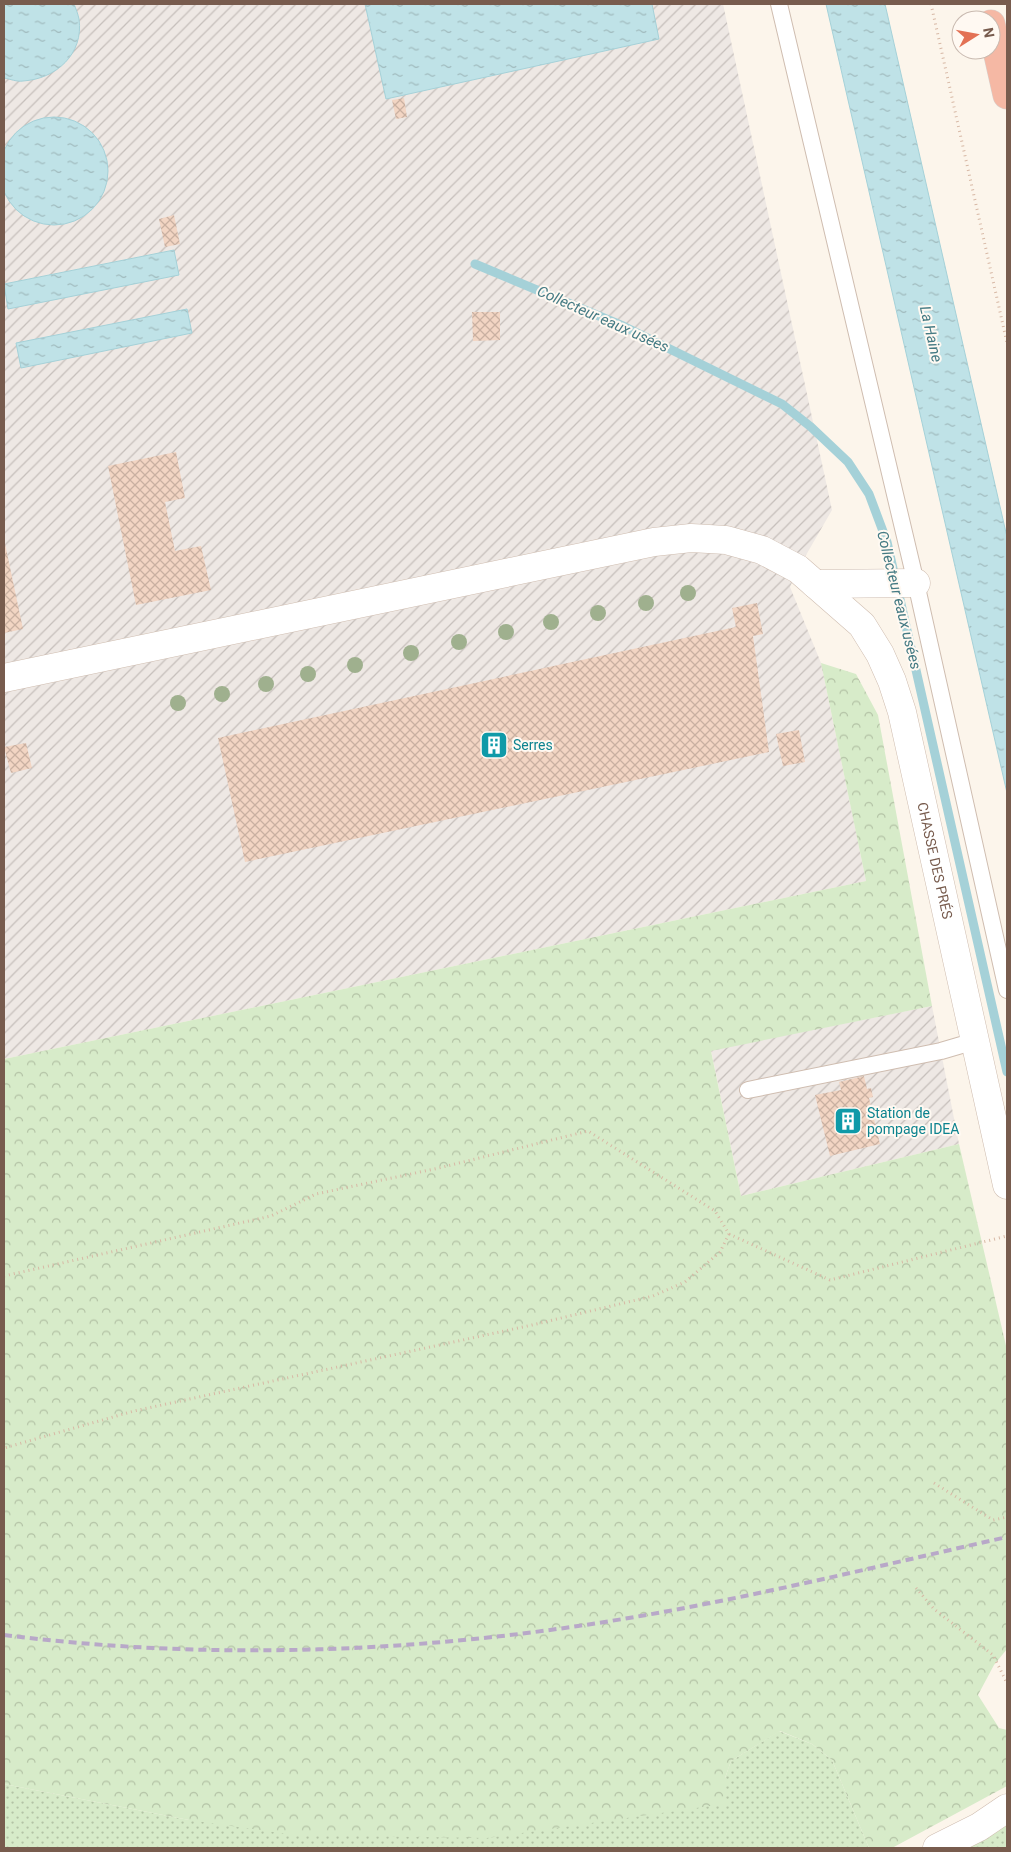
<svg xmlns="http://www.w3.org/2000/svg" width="1011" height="1852" viewBox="0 0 1011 1852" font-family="Roboto,sans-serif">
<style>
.industrial{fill:url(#industrial-furrows)}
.grass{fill:url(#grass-dots)}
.forest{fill:url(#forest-crowns)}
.water{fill:url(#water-ripples);stroke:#a5d1d8}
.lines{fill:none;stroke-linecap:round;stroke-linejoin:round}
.stream{stroke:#a5d1d8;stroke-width:9}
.building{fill:url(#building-cross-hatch)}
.lane-casing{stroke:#cfbdb0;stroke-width:18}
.street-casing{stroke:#cfbdb0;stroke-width:29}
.highway-casing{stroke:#d9d1cd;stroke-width:29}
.path{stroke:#d7b8a5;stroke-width:3;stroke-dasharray:1 4;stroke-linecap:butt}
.lane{stroke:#fff;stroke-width:16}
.street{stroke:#fff;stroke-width:28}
.highway{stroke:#f5b8a4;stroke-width:28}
.rail{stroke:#b8a8c8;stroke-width:4;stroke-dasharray:8 5;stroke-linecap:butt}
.tree{fill:#9fb08e}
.labels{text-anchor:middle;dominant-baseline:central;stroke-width:4;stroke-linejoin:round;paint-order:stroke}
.culture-label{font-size:14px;fill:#0d838f;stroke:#fff9f2;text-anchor:start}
.street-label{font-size:14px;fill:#785c4e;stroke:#fff9f2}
.water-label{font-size:15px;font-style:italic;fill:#447a83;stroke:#fff9f2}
</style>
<defs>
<pattern id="industrial-furrows" width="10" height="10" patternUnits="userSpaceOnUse" patternTransform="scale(1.25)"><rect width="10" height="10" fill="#eee8e4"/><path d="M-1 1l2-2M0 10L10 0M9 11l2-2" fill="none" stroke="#c6bfbb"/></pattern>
<pattern id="grass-dots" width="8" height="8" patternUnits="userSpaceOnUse" patternTransform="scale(1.25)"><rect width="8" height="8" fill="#d7ebc9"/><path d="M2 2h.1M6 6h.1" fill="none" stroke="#b3c2a5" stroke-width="1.8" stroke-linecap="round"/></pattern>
<pattern id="forest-crowns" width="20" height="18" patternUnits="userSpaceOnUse" patternTransform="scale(1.25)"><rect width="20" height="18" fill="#d7ebc9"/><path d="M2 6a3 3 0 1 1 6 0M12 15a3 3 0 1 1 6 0" fill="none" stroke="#b3c2a5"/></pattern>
<pattern id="water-ripples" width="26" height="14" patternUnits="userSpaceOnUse" patternTransform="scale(1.25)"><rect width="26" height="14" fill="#bfe2e7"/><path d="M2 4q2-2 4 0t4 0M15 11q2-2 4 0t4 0" fill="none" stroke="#a0babd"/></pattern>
<pattern id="building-cross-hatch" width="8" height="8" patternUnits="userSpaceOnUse" patternTransform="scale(1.25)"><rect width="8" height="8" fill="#f2d5c3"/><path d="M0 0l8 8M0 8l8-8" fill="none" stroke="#c9b0a1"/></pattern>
</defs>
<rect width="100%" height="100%" fill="#fcf5eb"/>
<g class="industrial">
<polygon points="4,4 723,4 832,510 798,569 790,587 821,663 866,881 4,1059"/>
<polygon points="932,1006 959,1144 741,1196 711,1050"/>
</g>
<g class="grass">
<polygon points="779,1731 812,1744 832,1760 869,1848 4,1848 4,1784 189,1820 725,1778 731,1761"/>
<polygon points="1007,1808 1007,1848 937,1848"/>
</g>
<polygon class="forest" points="821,663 856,674 878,715 932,1006 711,1051 741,1196 959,1144 1007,1350 1007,1649 994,1665 978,1695 999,1728 1007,1730 1007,1786 892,1848 869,1848 832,1760 812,1744 780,1731 731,1761 725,1778 724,1804 487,1838 295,1835 189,1820 4,1784 4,1059 866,881"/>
<g class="water">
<path d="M4,4H74C76,9 78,14 79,19C84,54 56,79 23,81C17,82 10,79 4,78Z"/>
<polygon points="365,4 652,4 659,39 386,99"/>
<polygon points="826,4 885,4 1007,537 1007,793"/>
<circle cx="54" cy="171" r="54"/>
<polygon points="174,250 179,275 8,309 4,284"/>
<polygon points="187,309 192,333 21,368 16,343"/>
</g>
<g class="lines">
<polyline class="stream" points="475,264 623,326 782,404 811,427 848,462 869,494 887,542 1007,1072"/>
</g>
<g class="building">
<polygon points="404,98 407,117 396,119 392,100"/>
<polygon points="174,215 180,244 165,247 159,219"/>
<polygon points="472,312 500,312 500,340 473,341"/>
<polygon points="176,452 185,498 165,502 175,551 201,546 211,590 136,605 108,466"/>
<polygon points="4,539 23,629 4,633"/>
<polygon points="757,603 763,634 753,636 769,752 245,862 218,738 736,627 732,608"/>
<polygon points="799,730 805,762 783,766 776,734"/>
<polygon points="26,743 32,768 11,773 4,747"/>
<polygon points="864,1076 867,1089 871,1088 873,1097 869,1098 880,1144 830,1156 815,1095 841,1090 839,1082"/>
</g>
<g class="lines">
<g class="lane-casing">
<g id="lane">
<polyline points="779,4 916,583 1007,990"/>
<polyline points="748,1090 941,1051 975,1041"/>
</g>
</g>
<g class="street-casing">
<g id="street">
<polyline points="815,584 916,583"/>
<path id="s1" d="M4,678L654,542L691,538L726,540L762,550L798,569L862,625L880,654L892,681L902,712L1007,1185"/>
<polyline points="937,1848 979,1827 1007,1808"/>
</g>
</g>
<g class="highway-casing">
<polyline id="highway" points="991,24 1007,95"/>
</g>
<g class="path">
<polyline points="931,4 1007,343"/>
<polyline points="729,1234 830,1280 1007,1236"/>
<polyline points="4,1276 271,1216 316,1194 439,1168 588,1131 715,1211 729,1234 720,1252 685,1282 653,1296 532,1325 134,1411 4,1448"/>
<polyline points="934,1483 993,1520 1007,1517"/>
<polyline points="916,1588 934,1609 993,1655 1007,1683"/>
</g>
<use href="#lane" class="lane"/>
<use href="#street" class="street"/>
<use href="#highway" class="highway"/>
<path class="rail" d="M4,1635C193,1659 389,1654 578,1626C722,1605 865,1569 1007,1537"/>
</g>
<g class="tree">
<circle cx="688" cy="593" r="8"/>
<circle cx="646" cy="603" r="8"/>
<circle cx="598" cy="613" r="8"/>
<circle cx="551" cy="622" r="8"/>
<circle cx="506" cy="632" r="8"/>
<circle cx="459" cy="642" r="8"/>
<circle cx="411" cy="653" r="8"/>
<circle cx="355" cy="665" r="8"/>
<circle cx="308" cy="674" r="8"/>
<circle cx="266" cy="684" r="8"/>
<circle cx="222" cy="694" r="8"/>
<circle cx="178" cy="703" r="8"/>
</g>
<defs>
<g id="building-square" transform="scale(1.4375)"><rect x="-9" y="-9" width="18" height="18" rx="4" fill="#0f9aa8" stroke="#fff9f2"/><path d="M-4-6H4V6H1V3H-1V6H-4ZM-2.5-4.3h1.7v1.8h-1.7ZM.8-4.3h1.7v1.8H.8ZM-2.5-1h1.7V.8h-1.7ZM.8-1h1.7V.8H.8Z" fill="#fff"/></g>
</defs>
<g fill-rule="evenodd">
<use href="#building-square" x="494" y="745"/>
<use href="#building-square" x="848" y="1121"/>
</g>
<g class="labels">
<g class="culture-label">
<text x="513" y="745">Serres</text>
<text x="867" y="1113">Station de<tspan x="867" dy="16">pompage IDEA</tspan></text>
</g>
<g class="street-label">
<text stroke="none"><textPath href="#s1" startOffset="1148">CHASSE DES PRÉS</textPath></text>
</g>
<g class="water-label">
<text transform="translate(603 319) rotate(24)">Collecteur eaux usées</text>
<text transform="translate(931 334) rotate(77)">La Haine</text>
<text transform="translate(899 600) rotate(76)">Collecteur eaux usées</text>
</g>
</g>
<rect width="1011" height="1852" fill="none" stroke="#785c4e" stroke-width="10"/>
<g transform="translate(976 35) rotate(79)"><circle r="24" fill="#fff9f2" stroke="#c9bab0"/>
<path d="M0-4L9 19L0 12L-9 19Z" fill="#e37154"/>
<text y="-8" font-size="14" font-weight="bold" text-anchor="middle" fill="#785c4e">N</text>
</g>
</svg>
